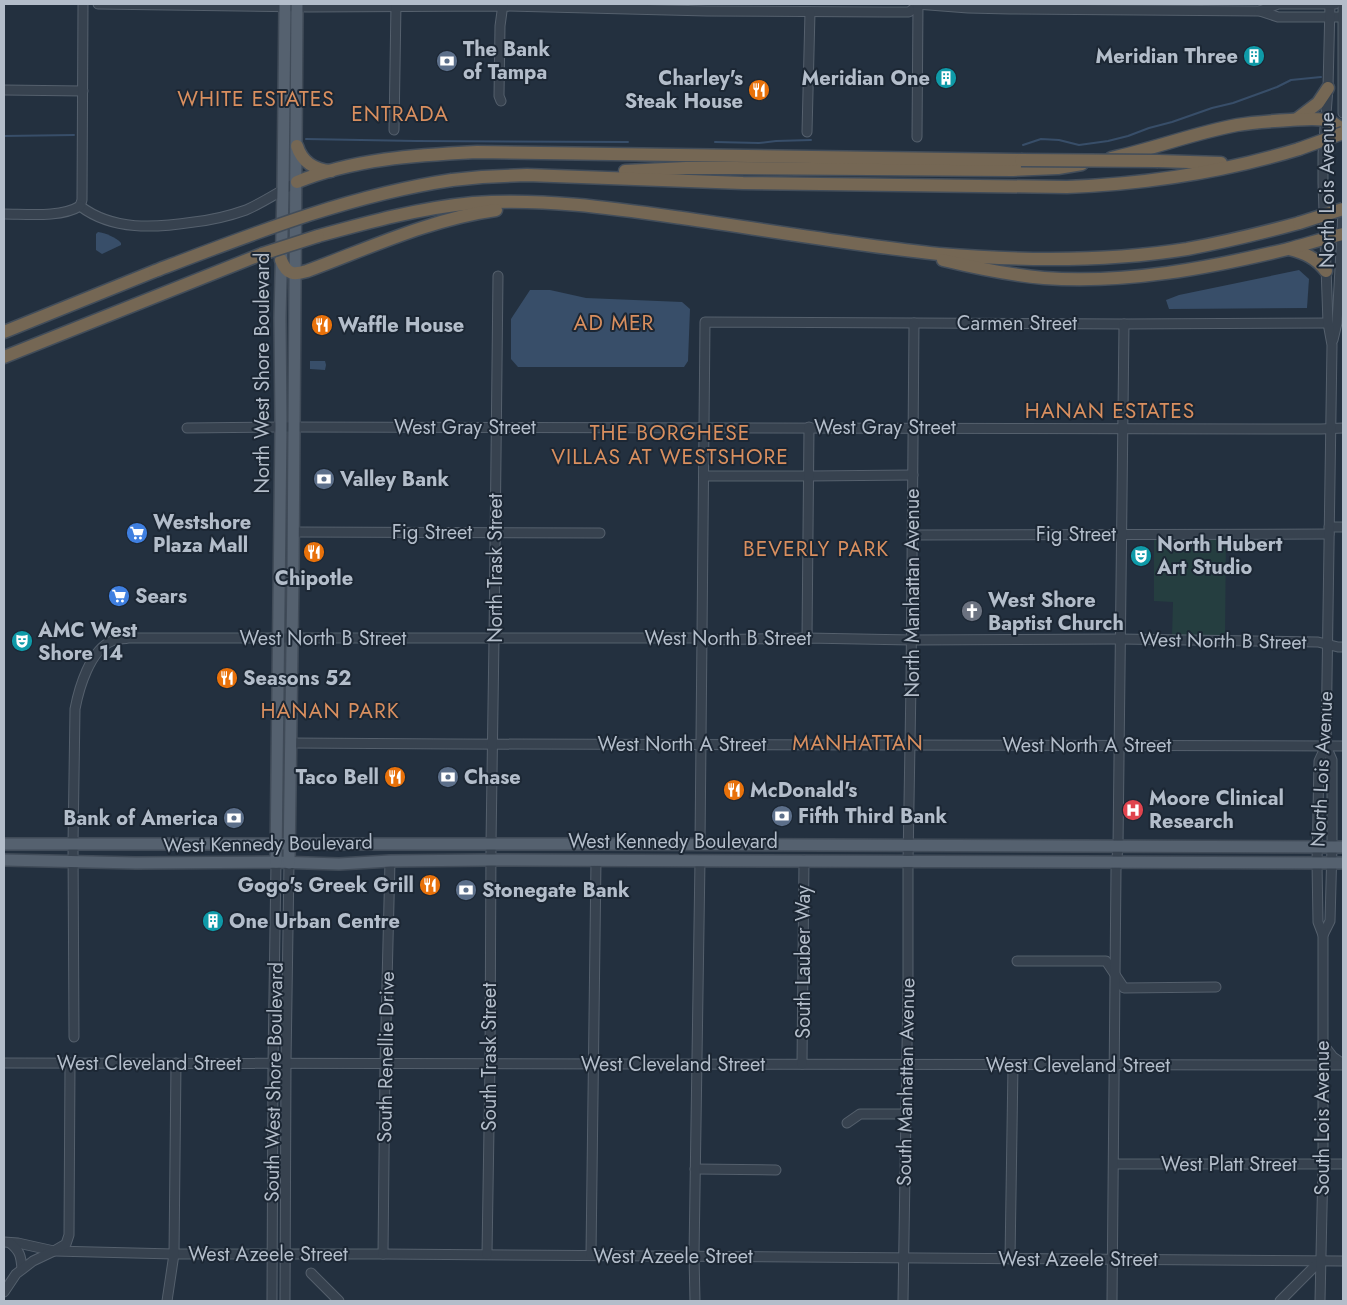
<svg xmlns="http://www.w3.org/2000/svg" width="1347" height="1305" viewBox="0 0 1347 1305" font-family="Jost,sans-serif">
<style>
.green{fill:#253e40}
.water{fill:#384e69}
.lines{fill:none;stroke-linecap:round;stroke-linejoin:round}
.stream{stroke:#384e69;stroke-width:2}
.minor-casing{stroke:#55606d;stroke-width:11}
.major-casing{stroke:#404b58;stroke-width:14}
.highway-casing{stroke:#424d5a;stroke-width:15}
.minor{stroke:#37424f;stroke-width:9}
.major{stroke:#55616f;stroke-width:11}
.highway{stroke:#756754;stroke-width:12}
.highway-bridge-casing{stroke:#424d5a;stroke-width:15;stroke-linecap:butt}
.highway-bridge{stroke:#756754;stroke-width:12}
.labels{text-anchor:middle;dominant-baseline:central;stroke-width:4;stroke-linejoin:round;paint-order:stroke}
.poi-label{font-size:20px;font-weight:bold;fill:#b3bdca;stroke:#1c2734;text-anchor:start}
.street-label{font-size:20px;fill:#b3bdca;stroke:#1c2734}
.neighbourhood-label{font-size:21px;letter-spacing:1px;fill:#d98f5f;stroke:#1c2734}
</style>
<rect width="100%" height="100%" fill="#23303f"/>
<polygon class="green" points="1154,537 1226,537 1225,637 1172,636 1173,602 1154,601"/>
<g class="water">
<path d="M98,232C105,233 116,237 121,243V245L102,254L96,250V234Z"/>
<polygon points="1299,270 1309,279 1307,308 1169,309 1166,300 1179,295"/>
<polygon points="530,290 550,290 586,298 682,302 690,309 688,361 684,367 518,367 511,359 511,319"/>
<polygon points="310,361 325,361 326,365 325,370 310,369"/>
</g>
<g class="lines">
<g class="stream">
<polyline points="4,136 74,135"/>
<polyline points="306,139 416,141 628,142"/>
<polyline points="715,142 759,143 776,141 811,140"/>
<polyline points="1023,145 1041,139 1059,140 1079,145 1108,141 1128,136 1149,128 1172,122 1212,108 1233,103 1277,87 1291,80 1321,77"/>
</g>
<g class="minor-casing">
<g id="minor">
<polyline points="98,4 309,7 503,6 707,11 886,12 909,12 918,5"/>
<polyline points="916,4 968,8 1010,9 1260,11 1278,17 1343,17"/>
<polyline points="1343,4 1343,113"/>
<polyline points="1260,11 1278,4 1335,4"/>
<polyline points="4,90 83,91"/>
<polyline points="501,101 499,96 500,26 503,4"/>
<polyline points="394,130 396,4"/>
<polyline points="807,132 810,12"/>
<polyline points="917,137 918,4"/>
<path d="M80,206C113,231 155,228 194,222C212,220 229,216 246,210C264,202 280,191 297,182"/>
<polyline points="80,206 82,200 83,4"/>
<path d="M4,214C26,214 61,218 80,206"/>
<polyline points="1333,340 1337,323 1343,213"/>
<polyline points="187,428 281,427 1321,429 1343,428"/>
<polyline points="704,476 809,476 913,475"/>
<polyline points="1329,527 1343,527"/>
<polyline points="294,532 600,533"/>
<polyline points="912,535 1329,534"/>
<polyline points="807,638 809,427"/>
<polyline points="290,743 454,744 1343,746"/>
<polyline points="700,844 705,322 1124,324 1328,323"/>
<polyline points="1323,935 1330,921 1332,847 1332,760 1326,746"/>
<polyline points="1017,961 1106,961 1124,988 1216,987"/>
<path d="M74,1037L73,844L75,709C79,688 90,650 112,641C116,639 123,639 128,638H698L707,640L807,638L911,640L1120,639L1318,642L1338,647H1343"/>
<polyline points="1323,1044 1333,1057 1343,1064"/>
<polyline points="4,1063 1343,1065"/>
<polyline points="802,1064 804,860"/>
<polyline points="847,1123 860,1114 906,1114"/>
<polyline points="1114,1164 1343,1164"/>
<polyline points="695,1169 776,1170"/>
<polyline points="4,1242 18,1243 54,1251 174,1254 383,1254 1343,1261"/>
<path d="M10,1243C20,1251 21,1256 22,1269"/>
<polyline points="383,1254 385,1064 390,861"/>
<polyline points="487,1254 490,1064 491,844 494,638 498,276"/>
<polyline points="591,1255 596,860"/>
<polyline points="1010,1259 1013,1065"/>
<polyline points="311,1273 339,1301"/>
<polyline points="4,1292 16,1274 33,1261 54,1251 66,1244 69,1235 70,1063"/>
<polyline points="167,1301 174,1254 176,1063"/>
<polyline points="272,1301 273,1063 276,862"/>
<polyline points="285,1301 286,1063 289,863"/>
<polyline points="695,1301 694,1256 700,860"/>
<polyline points="903,1301 908,985 908,862 911,684 914,323"/>
<polyline points="1112,1301 1116,870 1118,846 1124,324"/>
<polyline points="1280,1301 1320,1261"/>
<polyline points="1320,1301 1323,1164 1323,935 1318,922 1317,863 1319,761 1326,746 1332,345 1328,323 1323,183 1323,154 1328,88 1330,4"/>
</g>
</g>
<g class="major-casing">
<g id="major">
<polyline points="4,844 596,844 1343,847"/>
<polyline points="4,860 136,863 276,862 339,864 390,861 491,860 1343,863"/>
<polyline points="276,862 281,427 280,318 283,190 285,4"/>
<polyline points="289,863 293,573 297,4"/>
</g>
</g>
<g class="highway-casing">
<g id="highway">
<polyline points="1297,119 1318,103 1328,88"/>
<path d="M297,146C302,162 315,170 331,171"/>
<path d="M1111,158C1153,149 1194,133 1237,125C1254,122 1272,121 1290,120C1309,119 1331,115 1343,131"/>
<polyline points="1158,161 1221,163"/>
<polyline points="625,171 686,168 734,168 1013,170 1058,168 1082,164"/>
<path d="M452,180L482,177L527,175L743,183L1067,187C1146,184 1224,172 1299,149"/>
<path d="M297,182C353,159 416,155 477,152L1021,160"/>
<path d="M318,236C369,222 420,208 473,203C544,198 612,208 682,218C767,230 853,245 939,254C1021,261 1106,262 1187,249C1225,242 1262,233 1299,223"/>
<path d="M1289,249C1305,253 1316,258 1326,271"/>
<path d="M281,260C287,275 294,275 307,271C369,248 431,219 496,210"/>
<path d="M943,260C976,268 1010,275 1044,278C1126,284 1209,268 1288,249C1307,244 1325,238 1343,234"/>
<polyline points="4,332 155,271"/>
<polyline points="4,357 262,254"/>
</g>
</g>
<use href="#minor" class="minor"/>
<use href="#major" class="major"/>
<use href="#highway" class="highway"/>
<g class="highway-bridge-casing">
<g id="highway-bridge">
<polyline points="1299,149 1343,133"/>
<polyline points="1021,160 1158,161"/>
<polyline points="1299,223 1343,209"/>
<polyline points="262,254 318,236"/>
<path d="M155,271C252,234 350,195 452,180"/>
</g>
</g>
<use href="#highway-bridge" class="highway-bridge"/>
</g>
<defs>
<g id="building-disc" transform="scale(1.125)"><circle r="9.5" fill="#0f9aa8" stroke="#1c2734"/><path d="M-4-6H4V6H1V3H-1V6H-4ZM-2.5-4.3h1.7v1.8h-1.7ZM.8-4.3h1.7v1.8H.8ZM-2.5-1h1.7V.8h-1.7ZM.8-1h1.7V.8H.8Z" fill="#fff"/></g>
<g id="bank-disc" transform="scale(1.125)"><circle r="9.5" fill="#5c6f8a" stroke="#1c2734"/><path d="M-6-4H6V4H-6ZM0-2.3a2.3 2.3 0 1 0 0 4.6a2.3 2.3 0 1 0 0-4.6Z" fill="#fff"/></g>
<g id="restaurant-disc" transform="scale(1.125)"><circle r="9.5" fill="#e8710a" stroke="#1c2734"/><path d="M-5-6h1v4h1v-4h1v4h1v-4h1v5L-1.5 .5V6h-2V.5L-5-1ZM5-6V6H3V1.5H1.5Q1.5-4 5-6Z" fill="#fff"/></g>
<g id="supermarket-disc" transform="scale(1.125)"><circle r="9.5" fill="#3f7fe0" stroke="#1c2734"/><path d="M-6-5.5h2.5l.6 2H6L4.5 2H-2.5L-4.4-4H-6ZM-1.5 3.2a1.3 1.3 0 1 0 .1 0ZM3 3.2a1.3 1.3 0 1 0 .1 0Z" fill="#fff"/></g>
<g id="theatre-disc" transform="scale(1.125)"><circle r="9.5" fill="#0f9aa8" stroke="#1c2734"/><path d="M-5-5.5Q0-4 5-5.5V0Q5 5 0 6Q-5 5-5 0ZM-3.3-2.5H-1v1.5H-3.3ZM1-2.5H3.3v1.5H1ZM-2.8 1Q0 5.5 2.8 1Z" fill="#fff"/></g>
<g id="church-disc" transform="scale(1.125)"><circle r="9.5" fill="#6b7280" stroke="#1c2734"/><path d="M-1.2-6h2.4v3.5h3.3v2.4h-3.3V6h-2.4V-.1h-3.3v-2.4h3.3Z" fill="#fff"/></g>
<g id="hospital-disc" transform="scale(1.125)"><circle r="9.5" fill="#e0444e" stroke="#1c2734"/><path d="M-5-5h3v3.5h4V-5h3V5h-3V1.5h-4V5h-3Z" fill="#fff"/></g>
</defs>
<g fill-rule="evenodd">
<use href="#building-disc" x="1254" y="56"/>
<use href="#bank-disc" x="447" y="61"/>
<use href="#building-disc" x="946" y="78"/>
<use href="#restaurant-disc" x="759" y="90"/>
<use href="#restaurant-disc" x="322" y="325"/>
<use href="#bank-disc" x="324" y="479"/>
<use href="#supermarket-disc" x="137" y="533"/>
<use href="#restaurant-disc" x="314" y="552"/>
<use href="#theatre-disc" x="1141" y="556"/>
<use href="#supermarket-disc" x="119" y="596"/>
<use href="#church-disc" x="972" y="611"/>
<use href="#theatre-disc" x="22" y="641"/>
<use href="#restaurant-disc" x="227" y="678"/>
<use href="#restaurant-disc" x="395" y="777"/>
<use href="#bank-disc" x="448" y="777"/>
<use href="#restaurant-disc" x="734" y="790"/>
<use href="#hospital-disc" x="1133" y="810"/>
<use href="#bank-disc" x="782" y="816"/>
<use href="#bank-disc" x="234" y="818"/>
<use href="#restaurant-disc" x="430" y="885"/>
<use href="#bank-disc" x="466" y="890"/>
<use href="#building-disc" x="213" y="921"/>
</g>
<g class="labels">
<g class="poi-label">
<text x="463" y="49">The Bank<tspan x="463" dy="23">of Tampa</tspan></text>
<text x="1238" y="56" text-anchor="end">Meridian Three</text>
<text x="743" y="78" text-anchor="end">Charley's<tspan x="743" dy="23">Steak House</tspan></text>
<text x="930" y="78" text-anchor="end">Meridian One</text>
<text x="338" y="325">Waffle House</text>
<text x="340" y="479">Valley Bank</text>
<text x="153" y="522">Westshore<tspan x="153" dy="23">Plaza Mall</tspan></text>
<text x="1157" y="544">North Hubert<tspan x="1157" dy="23">Art Studio</tspan></text>
<text x="314" y="578" text-anchor="middle">Chipotle</text>
<text x="135" y="596">Sears</text>
<text x="988" y="600">West Shore<tspan x="988" dy="23">Baptist Church</tspan></text>
<text x="38" y="630">AMC West<tspan x="38" dy="23">Shore 14</tspan></text>
<text x="243" y="678">Seasons 52</text>
<text x="379" y="777" text-anchor="end">Taco Bell</text>
<text x="464" y="777">Chase</text>
<text x="750" y="790">McDonald's</text>
<text x="1149" y="798">Moore Clinical<tspan x="1149" dy="23">Research</tspan></text>
<text x="798" y="816">Fifth Third Bank</text>
<text x="218" y="818" text-anchor="end">Bank of America</text>
<text x="414" y="885" text-anchor="end">Gogo's Greek Grill</text>
<text x="482" y="890">Stonegate Bank</text>
<text x="229" y="921">One Urban Centre</text>
</g>
<g class="street-label">
<text transform="translate(1327 190) rotate(-90)">North Lois Avenue</text>
<text x="1017" y="323">Carmen Street</text>
<text transform="translate(262 373) rotate(-90)">North West Shore Boulevard</text>
<text x="465" y="427">West Gray Street</text>
<text x="885" y="427">West Gray Street</text>
<text x="432" y="532">Fig Street</text>
<text x="1076" y="534">Fig Street</text>
<text transform="translate(495 568) rotate(-90)">North Trask Street</text>
<text transform="translate(912 593) rotate(-90)">North Manhattan Avenue</text>
<text x="323" y="638">West North B Street</text>
<text x="728" y="638">West North B Street</text>
<text transform="translate(1223 641) rotate(1)">West North B Street</text>
<text x="682" y="744">West North A Street</text>
<text x="1087" y="745">West North A Street</text>
<text transform="translate(1322 769) rotate(-87)">North Lois Avenue</text>
<text x="673" y="841">West Kennedy Boulevard</text>
<text transform="translate(268 844) rotate(-1)">West Kennedy Boulevard</text>
<text transform="translate(803 962) rotate(-90)">South Lauber Way</text>
<text transform="translate(386 1057) rotate(-89)">South Renellie Drive</text>
<text transform="translate(489 1057) rotate(-90)">South Trask Street</text>
<text x="149" y="1063">West Cleveland Street</text>
<text x="673" y="1064">West Cleveland Street</text>
<text x="1078" y="1065">West Cleveland Street</text>
<text transform="translate(274 1082) rotate(-89)">South West Shore Boulevard</text>
<text transform="translate(906 1082) rotate(-89)">South Manhattan Avenue</text>
<text transform="translate(1322 1118) rotate(-90)">South Lois Avenue</text>
<text x="1229" y="1164">West Platt Street</text>
<text x="268" y="1254">West Azeele Street</text>
<text x="673" y="1256">West Azeele Street</text>
<text x="1078" y="1259">West Azeele Street</text>
</g>
<g class="neighbourhood-label">
<text x="256" y="99">WHITE ESTATES</text>
<text x="400" y="114">ENTRADA</text>
<text x="614" y="323">AD MER</text>
<text x="1110" y="411">HANAN ESTATES</text>
<text x="670" y="433">THE BORGHESE<tspan x="670" dy="24">VILLAS AT WESTSHORE</tspan></text>
<text x="816" y="549">BEVERLY PARK</text>
<text x="330" y="711">HANAN PARK</text>
<text x="858" y="743">MANHATTAN</text>
</g>
</g>
<rect width="1347" height="1305" fill="none" stroke="#b3bdca" stroke-width="10"/>
</svg>
